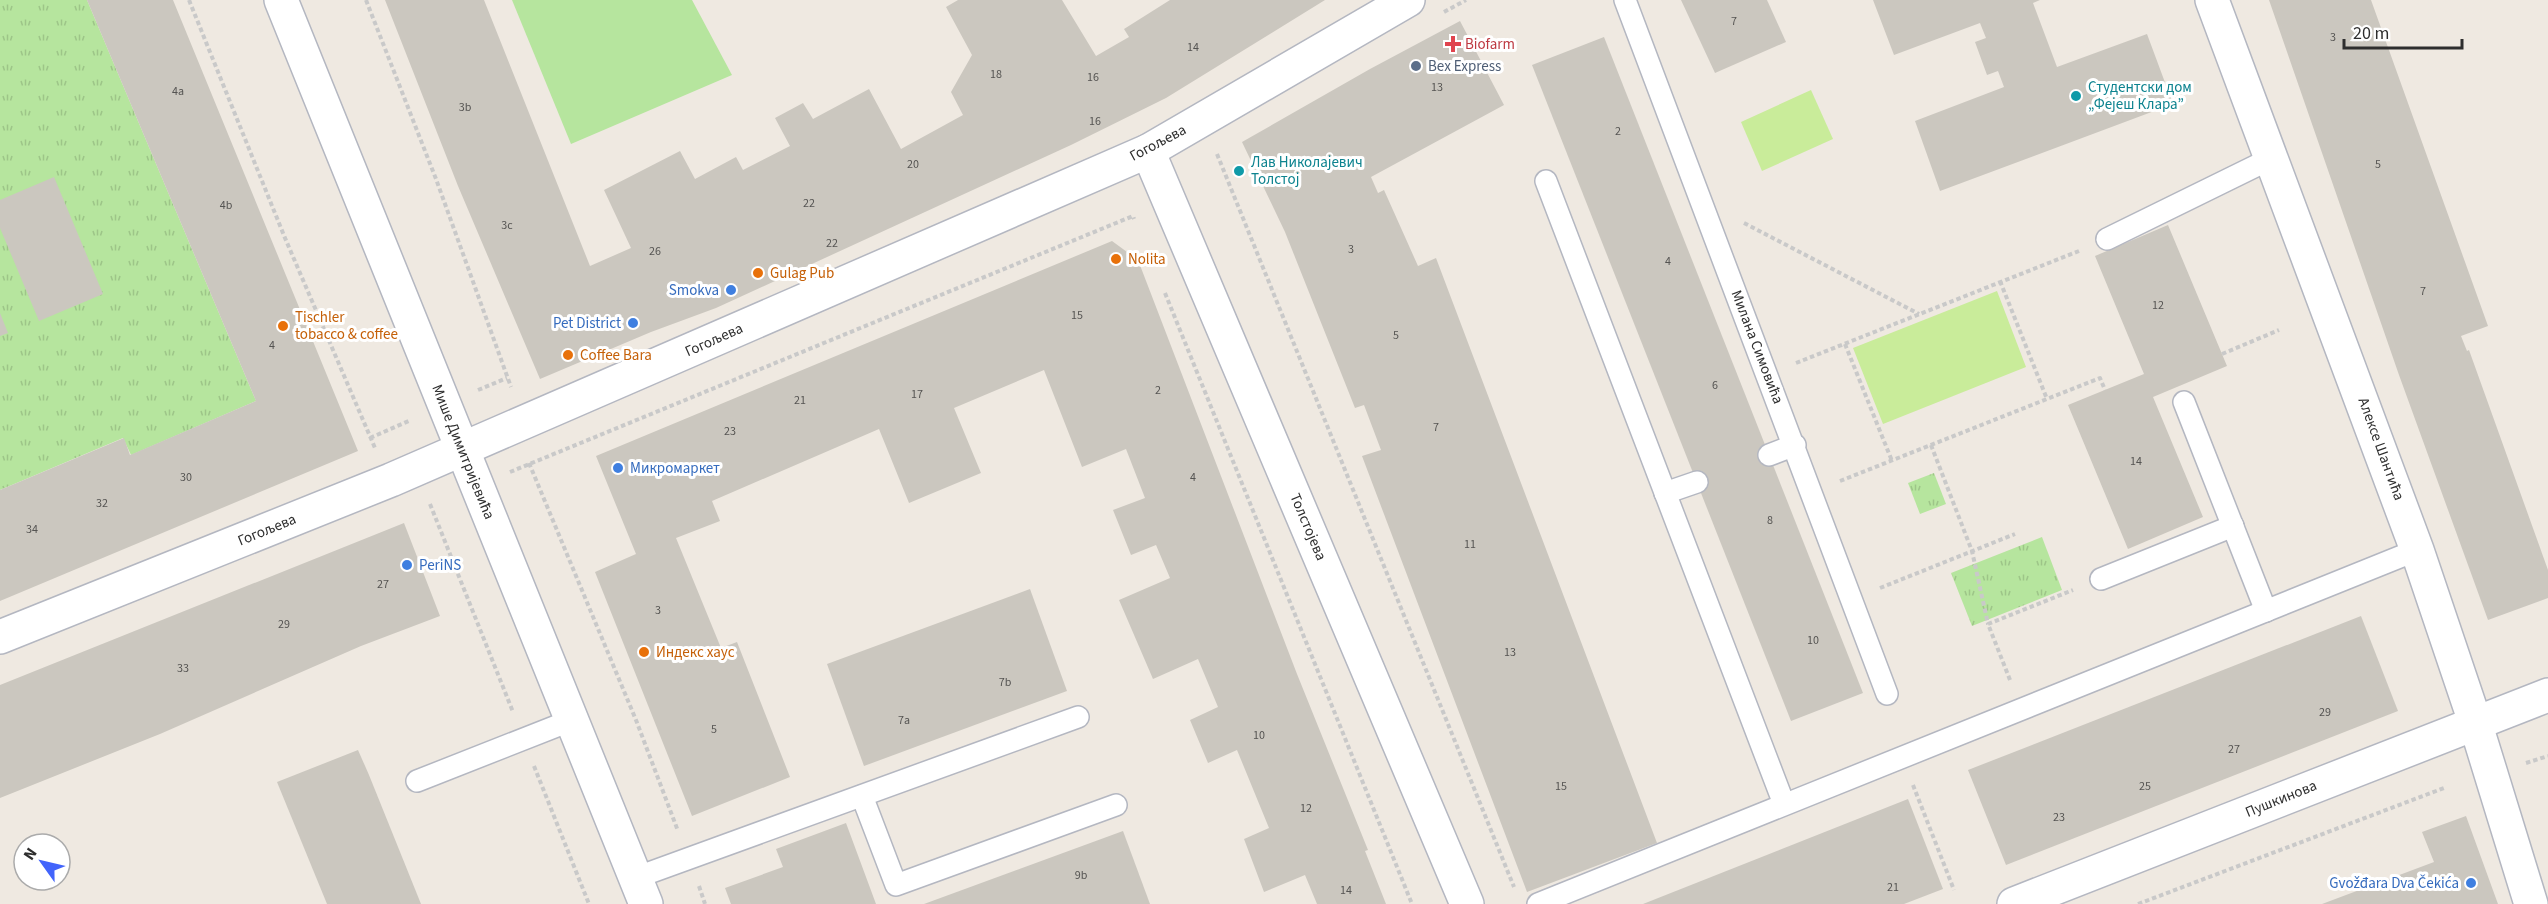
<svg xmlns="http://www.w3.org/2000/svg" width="2548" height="904" viewBox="0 0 2548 904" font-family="'Source Sans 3',sans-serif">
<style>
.grass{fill:#b6e59e}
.park{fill:url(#park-tufts)}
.pitch{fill:#c9ec9a}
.building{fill:#cbc7bf}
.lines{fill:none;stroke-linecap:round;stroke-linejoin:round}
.lane-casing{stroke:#b4b7c1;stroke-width:24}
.street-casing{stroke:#b4b7c1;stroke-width:36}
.path{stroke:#c9c9c9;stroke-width:4;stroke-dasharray:4.5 3;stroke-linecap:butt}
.lane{stroke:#fff;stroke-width:21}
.street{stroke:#fff;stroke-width:33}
.health-dot{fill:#e0444e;stroke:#fff;stroke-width:2}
.service-dot{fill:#5c6f8a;stroke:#fff;stroke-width:2}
.culture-dot{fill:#0f9aa8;stroke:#fff;stroke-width:2}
.food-dot{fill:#e8710a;stroke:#fff;stroke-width:2}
.shop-dot{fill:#3f7fe0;stroke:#fff;stroke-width:2}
.labels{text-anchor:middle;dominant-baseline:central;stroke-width:6;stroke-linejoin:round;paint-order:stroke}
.number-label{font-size:12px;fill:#555452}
.health-label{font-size:15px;fill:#be3a42;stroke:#fff;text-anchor:start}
.service-label{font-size:15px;fill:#4e5e75;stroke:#fff;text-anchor:start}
.culture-label{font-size:15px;fill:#0d838f;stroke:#fff;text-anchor:start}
.street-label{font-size:15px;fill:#2e2e2e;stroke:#fff}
.food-label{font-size:15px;fill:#c56008;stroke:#fff;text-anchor:start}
.shop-label{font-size:15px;fill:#366cbe;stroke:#fff;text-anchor:end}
</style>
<defs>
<pattern id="park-tufts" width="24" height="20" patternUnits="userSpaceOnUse" patternTransform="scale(1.5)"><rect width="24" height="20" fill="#b6e59e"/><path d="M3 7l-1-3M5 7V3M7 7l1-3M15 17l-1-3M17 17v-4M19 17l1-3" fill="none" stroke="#9dc588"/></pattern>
</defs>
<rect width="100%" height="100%" fill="#efe9e1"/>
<polygon class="grass" points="512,0 692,0 732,75 571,144"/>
<g class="park">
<polygon points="0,0 87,0 256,401 131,455 123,438 0,490"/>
<polygon points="1934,473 1946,504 1920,514 1908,483"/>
<polygon points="2042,537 2062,590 1972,626 1951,573"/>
</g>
<g class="pitch">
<polygon points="1811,90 1833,139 1762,171 1741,122"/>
<polygon points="1997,291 2026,367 1883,424 1853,348"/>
</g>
<g class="building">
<polygon points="87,0 173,0 358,451 0,601 0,490 124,438 130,455 256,401"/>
<polygon points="385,0 484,0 590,266 631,248 604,190 680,151 695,179 736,157 743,170 790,146 775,118 803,103 813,119 869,89 901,149 963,115 951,92 972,55 946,7 958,0 1062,0 1096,56 1129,37 1124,29 1170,0 1325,0 1166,98 1071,145 716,308 651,332 540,379 458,186"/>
<polygon points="1681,0 1767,0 1786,42 1715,73"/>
<polygon points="1873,0 2040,0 2033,3 2057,67 2147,34 2173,104 1940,191 1915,121 2004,87 1998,71 1987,75 1975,42 1986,38 1980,23 1894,55"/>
<polygon points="2269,0 2371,0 2488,326 2461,336 2467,351 2469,350 2548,570 2548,598 2488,620 2399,375"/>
<polygon points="1460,21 1504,105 1371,177 1378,193 1384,190 1418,266 1436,258 1657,843 1527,892 1362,456 1381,450 1364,405 1355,408 1285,232 1242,142 1370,69"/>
<polygon points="1604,37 1863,693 1791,721 1532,65"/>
<polygon points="54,177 103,294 39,321 0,228 0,200"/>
<polygon points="2168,225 2227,366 2153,397 2203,517 2128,549 2068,405 2144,374 2095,256"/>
<polygon points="1112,241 1138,260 1297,674 1368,850 1365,851 1386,904 1317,904 1305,875 1264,892 1244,839 1269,828 1237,750 1208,763 1190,720 1218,707 1198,659 1153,679 1119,600 1170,578 1156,545 1131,555 1113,510 1145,498 1126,449 1082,467 1044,370 954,408 981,473 909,503 879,429 712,501 720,521 676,538 721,648 737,642 790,777 692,816 595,572 636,554 596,456"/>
<polygon points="0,313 8,333 0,336"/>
<polygon points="404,523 440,616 361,646 160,734 0,798 0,685"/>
<polygon points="1030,589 1067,691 864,766 827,664"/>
<polygon points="2361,616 2398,711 2006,865 1968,770"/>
<polygon points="358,750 369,775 421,904 327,904 277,782"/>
<polygon points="1908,799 1943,889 1904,904 1643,904"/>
<polygon points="2466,816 2498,904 2322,904 2434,862 2422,832"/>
<polygon points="846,823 876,904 731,904 725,888 783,867 776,849"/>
<polygon points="1123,831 1150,904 924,904"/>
</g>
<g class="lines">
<g class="lane-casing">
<g id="lane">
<polyline points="1625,0 1887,694"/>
<polyline points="1546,181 1784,804"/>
<polyline points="2107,239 2272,158"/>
<polyline points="2184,402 2266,611"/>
<polyline points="1769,455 1795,445"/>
<polyline points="1665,493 1697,482"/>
<polyline points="2101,579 2233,526"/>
<polyline points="417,781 572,720"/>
<polyline points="862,796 896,885 1116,805"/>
<polyline points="635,878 1078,717"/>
<polyline points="1538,904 2417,550"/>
</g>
</g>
<g class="street-casing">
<g id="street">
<polyline points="281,0 646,904"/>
<polyline points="2212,0 2417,550 2475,722 2531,904"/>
<polyline points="1148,151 1467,904"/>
<polyline points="0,637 391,480 1148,151 1408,0"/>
<polyline points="2014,904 2548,695"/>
</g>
</g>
<g class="path">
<polyline points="189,0 285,238 375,448"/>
<polyline points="366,0 436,179 511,387"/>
<polyline points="1444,12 1466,0"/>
<polyline points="1217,154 1514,887"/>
<polyline points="1744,223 1919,314"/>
<polyline points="2000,281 2047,399"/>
<polyline points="1165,293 1412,904"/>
<polyline points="1845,344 1892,461"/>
<polyline points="2222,354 2279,330"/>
<polyline points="1796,363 2079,251"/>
<polyline points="478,390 507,378"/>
<polyline points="370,438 411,420"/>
<polyline points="1931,445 1972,551 1988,624"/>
<polyline points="529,463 636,720 678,831"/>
<polyline points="510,472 1133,216 1134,219"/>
<polyline points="1840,481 2100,378 2105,390"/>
<polyline points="430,504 513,712"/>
<polyline points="1880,588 2015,534"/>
<polyline points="2010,680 1988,624 2073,590"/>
<polyline points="2526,763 2548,756"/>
<polyline points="534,766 589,904"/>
<polyline points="1913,785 1954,890"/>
<polyline points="699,886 705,904"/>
<polyline points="2138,904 2444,788"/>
</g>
<use href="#lane" class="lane"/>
<use href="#street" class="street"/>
</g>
<path class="health-dot" d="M1450 35h6v6h6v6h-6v6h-6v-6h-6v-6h6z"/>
<circle class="service-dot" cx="1416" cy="66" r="6"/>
<g class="culture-dot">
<circle cx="2076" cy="96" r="6"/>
<circle cx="1239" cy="171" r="6"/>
</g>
<g class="food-dot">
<circle cx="1116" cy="259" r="6"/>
<circle cx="758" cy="273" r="6"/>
<circle cx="283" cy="326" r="6"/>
<circle cx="568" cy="355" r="6"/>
<circle cx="644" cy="652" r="6"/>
</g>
<g class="shop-dot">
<circle cx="731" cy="290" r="6"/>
<circle cx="633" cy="323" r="6"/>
<circle cx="618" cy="468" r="6"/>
<circle cx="407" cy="565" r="6"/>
<circle cx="2471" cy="883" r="6"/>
</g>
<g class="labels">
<g class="number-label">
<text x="1734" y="21">7</text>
<text x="2333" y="37">3</text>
<text x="1193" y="47">14</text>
<text x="996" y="74">18</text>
<text x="1093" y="77">16</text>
<text x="1437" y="87">13</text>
<text x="178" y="91">4a</text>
<text x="465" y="107">3b</text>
<text x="1095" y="121">16</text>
<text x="1618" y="131">2</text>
<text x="913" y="164">20</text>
<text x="2378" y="164">5</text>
<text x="809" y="203">22</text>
<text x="226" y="205">4b</text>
<text x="507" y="225">3c</text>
<text x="832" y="243">22</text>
<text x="1351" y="249">3</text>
<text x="655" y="251">26</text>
<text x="1668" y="261">4</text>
<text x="2423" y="291">7</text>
<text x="2158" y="305">12</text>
<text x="1077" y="315">15</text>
<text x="1396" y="335">5</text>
<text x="272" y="345">4</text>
<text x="1715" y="385">6</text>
<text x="1158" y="390">2</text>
<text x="917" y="394">17</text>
<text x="800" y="400">21</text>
<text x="1436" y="427">7</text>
<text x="730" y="431">23</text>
<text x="2136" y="461">14</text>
<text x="186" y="477">30</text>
<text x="1193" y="477">4</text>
<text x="102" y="503">32</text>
<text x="1770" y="520">8</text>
<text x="32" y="529">34</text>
<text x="1470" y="544">11</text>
<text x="383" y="584">27</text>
<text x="658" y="610">3</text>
<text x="284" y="624">29</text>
<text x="1813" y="640">10</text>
<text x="1510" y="652">13</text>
<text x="183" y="668">33</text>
<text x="1005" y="682">7b</text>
<text x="2325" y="712">29</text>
<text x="904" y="720">7a</text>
<text x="714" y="729">5</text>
<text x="1259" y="735">10</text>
<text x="2234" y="749">27</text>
<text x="1561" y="786">15</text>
<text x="2145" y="786">25</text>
<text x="1306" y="808">12</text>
<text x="2059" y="817">23</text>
<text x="1081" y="875">9b</text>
<text x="1893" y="887">21</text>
<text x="1346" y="890">14</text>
</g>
<g class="health-label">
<text x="1465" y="44">Biofarm</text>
</g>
<g class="service-label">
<text x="1428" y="66">Bex Express</text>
</g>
<g class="culture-label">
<text x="2088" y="87">Студентски дом<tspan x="2088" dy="17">„Фејеш Клара”</tspan></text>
<text x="1251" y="162">Лав Николајевич<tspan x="1251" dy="17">Толстој</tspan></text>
</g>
<g class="street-label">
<text transform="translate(1158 143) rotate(-28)">Гогољева</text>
<text transform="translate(714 340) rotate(-24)">Гогољева</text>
<text transform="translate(1757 347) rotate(69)">Милана Симовића</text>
<text transform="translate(2381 449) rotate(70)">Алексе Шантића</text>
<text transform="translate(463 452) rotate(68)">Мише Димитријевића</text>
<text transform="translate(1308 527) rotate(67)">Толстојева</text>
<text transform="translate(267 530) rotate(-22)">Гогољева</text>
<text transform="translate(2281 799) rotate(-22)">Пушкинова</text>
</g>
<g class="food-label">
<text x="1128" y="259">Nolita</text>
<text x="770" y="273">Gulag Pub</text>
<text x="295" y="317">Tischler<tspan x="295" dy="17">tobacco &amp; coffee</tspan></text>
<text x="580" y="355">Coffee Bara</text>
<text x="656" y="652">Индекс хаус</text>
</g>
<g class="shop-label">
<text x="719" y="290">Smokva</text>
<text x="621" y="323">Pet District</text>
<text x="630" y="468" text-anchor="start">Микромаркет</text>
<text x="419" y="565" text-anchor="start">PeriNS</text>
<text x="2459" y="883">Gvožđara Dva Čekića</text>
</g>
</g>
<g transform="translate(42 862) rotate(304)"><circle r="28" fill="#ffffff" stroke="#ababab" stroke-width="1.5"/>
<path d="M0-4.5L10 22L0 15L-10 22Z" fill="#4264fb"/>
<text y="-9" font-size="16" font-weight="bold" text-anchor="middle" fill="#2e2e2e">N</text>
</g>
<path d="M2344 39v9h118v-9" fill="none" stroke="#2e2e2e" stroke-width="3"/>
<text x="2353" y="39" font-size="18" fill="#2e2e2e" stroke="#ffffff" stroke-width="4.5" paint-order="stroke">20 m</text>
</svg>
